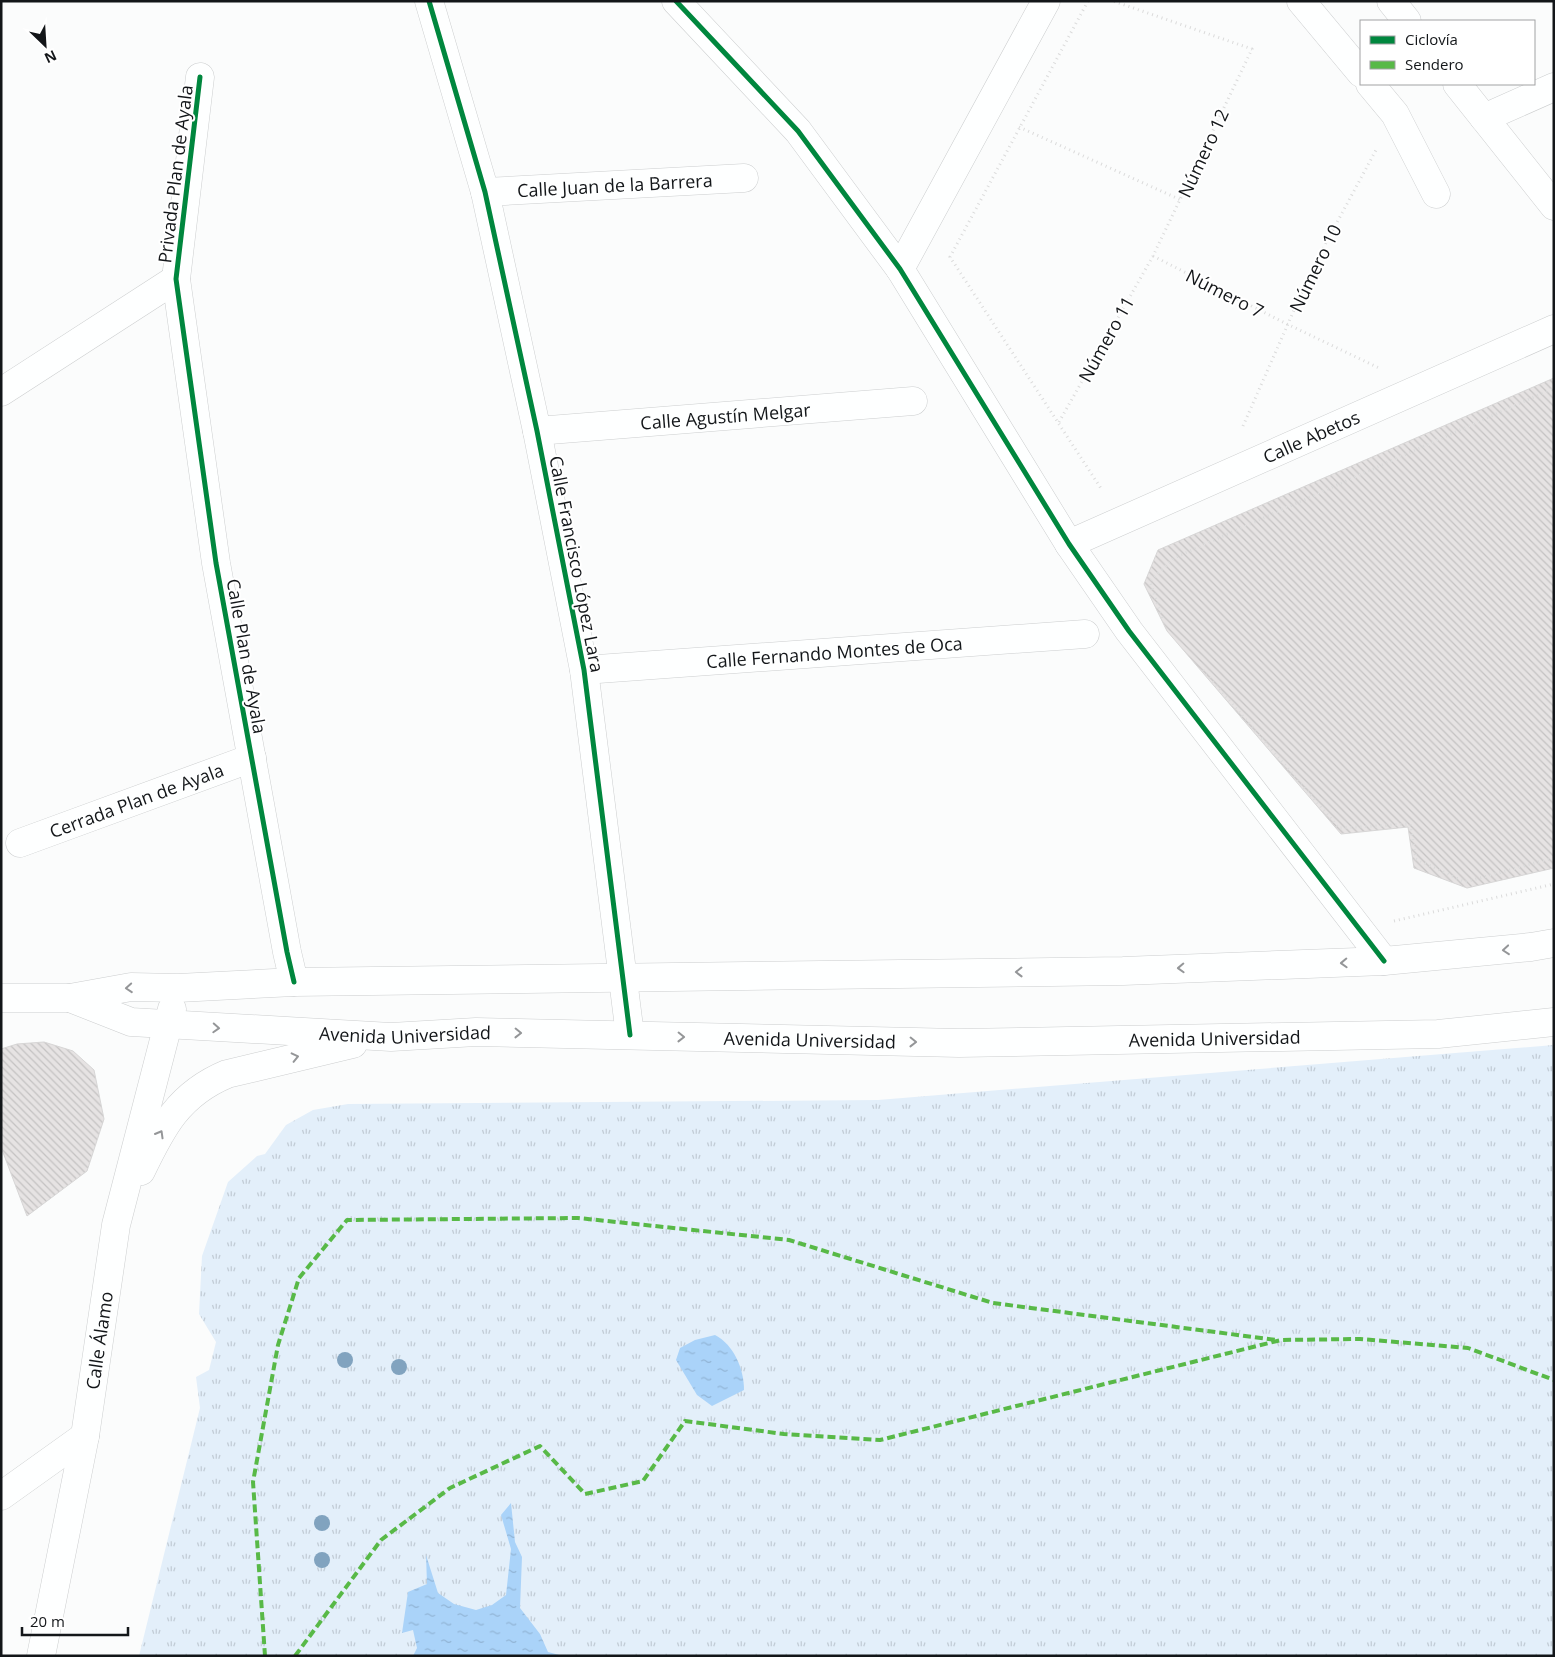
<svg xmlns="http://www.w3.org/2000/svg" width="1555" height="1657" viewBox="0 0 1555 1657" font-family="'Open Sans',sans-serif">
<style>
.grass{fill:url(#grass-tufts)}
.water{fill:url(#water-ripples)}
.building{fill:url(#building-back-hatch);stroke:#d7d6d6}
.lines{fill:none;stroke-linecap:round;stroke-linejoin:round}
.minor-casing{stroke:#cccecf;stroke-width:29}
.major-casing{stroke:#cccecf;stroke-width:29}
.path{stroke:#dbdbdb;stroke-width:3;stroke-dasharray:1 4;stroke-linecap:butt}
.minor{stroke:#feffff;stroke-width:28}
.major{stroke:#feffff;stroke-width:28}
.quiet{stroke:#58b947;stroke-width:4;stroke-dasharray:8 4;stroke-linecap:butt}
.cycleway-casing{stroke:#fff;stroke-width:8}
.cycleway{stroke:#00873e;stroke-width:5}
.tree{fill:#81a3bf}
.oneway{stroke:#949698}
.labels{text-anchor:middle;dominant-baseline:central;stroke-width:4;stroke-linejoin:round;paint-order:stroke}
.street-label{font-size:18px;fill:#131619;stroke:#fff}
</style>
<defs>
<pattern id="grass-tufts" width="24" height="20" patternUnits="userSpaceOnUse" patternTransform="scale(1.25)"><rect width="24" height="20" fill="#e3effa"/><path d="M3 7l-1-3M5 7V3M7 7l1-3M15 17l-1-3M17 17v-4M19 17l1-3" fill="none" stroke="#c2ccd6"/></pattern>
<pattern id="water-ripples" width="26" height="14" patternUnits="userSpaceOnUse" patternTransform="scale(1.25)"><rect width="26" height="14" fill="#aad3f9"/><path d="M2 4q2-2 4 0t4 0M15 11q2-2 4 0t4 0" fill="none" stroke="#91b4d5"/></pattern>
<pattern id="building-back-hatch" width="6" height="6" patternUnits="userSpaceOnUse" patternTransform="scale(1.25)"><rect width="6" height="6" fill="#e6e3e3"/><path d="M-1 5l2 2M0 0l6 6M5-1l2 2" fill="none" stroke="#c4c2c2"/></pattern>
</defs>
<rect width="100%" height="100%" fill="#fbfcfc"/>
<polygon class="grass" points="1554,1045 1554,1656 139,1656 200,1408 196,1377 209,1370 216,1342 199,1314 202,1256 228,1182 257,1156 265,1154 286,1125 313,1110 348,1104 878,1100"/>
<g class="water">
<path d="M715,1335C734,1345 744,1369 744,1390L712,1406L697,1395L676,1360L680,1348L695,1340Z"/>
<polygon points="511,1503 515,1542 522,1557 520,1608 540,1634 548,1652 563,1656 413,1656 417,1648 413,1630 402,1633 408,1592 427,1584 426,1555 438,1593 454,1604 476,1610 492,1605 506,1595 511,1549 501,1515"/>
</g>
<g class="building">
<polygon points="1554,378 1554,868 1467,888 1414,868 1408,827 1341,834 1167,631 1144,584 1158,550"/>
<polygon points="44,1042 73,1051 94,1070 104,1119 87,1171 27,1216 1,1147 1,1049 17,1044"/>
</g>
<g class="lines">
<g class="minor-casing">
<g id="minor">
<polyline points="429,1 485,192 537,431 584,670 630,1035"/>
<polyline points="676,1 798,131 900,269 1069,544 1129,631 1384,961"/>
<polyline points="1301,1 1361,73"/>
<polyline points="1391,1 1407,21"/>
<polyline points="200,77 176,279 216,563 287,952 294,982"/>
<polyline points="1370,84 1395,114 1436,194"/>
<polyline points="1457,84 1554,206"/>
<polyline points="1484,118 1554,87"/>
<path id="s1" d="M485,192L744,178"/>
<polyline points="900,269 1046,1"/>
<polyline points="1,392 176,279"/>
<path id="s2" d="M537,431L913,401"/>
<path id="s3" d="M1069,544L1554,329"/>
<path id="s4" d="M584,670L1085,634"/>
<path id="s5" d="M20,843L252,758"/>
<polyline points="1,1496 85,1436"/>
</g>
</g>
<g class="major-casing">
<g id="major">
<polyline points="1,998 70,998 131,987 178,988 294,982 1123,971 1384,961 1531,947 1554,943"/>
<path id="s6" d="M70,998L131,1022L391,1037L476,1032L959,1043L1438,1034L1554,1022"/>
<path d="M141,1171C162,1127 179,1094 227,1074L353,1044"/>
<path id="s7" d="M41,1656L85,1436L116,1225L172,1009"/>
</g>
</g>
<g class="path">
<polyline points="1088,1 950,257 1102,490"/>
<polyline points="1019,127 1181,200"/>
<polyline points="1153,256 1287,324 1379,368"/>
<polyline points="1059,422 1153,256 1252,49 1113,1"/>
<polyline points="1243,426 1313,267 1376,150"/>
<polyline points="1162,618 1150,581 1174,558 1554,388"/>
<polyline points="1203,670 1339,828 1410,824 1416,859 1465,882 1554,858"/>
<polyline points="1394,921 1554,884"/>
</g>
<use href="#minor" class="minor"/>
<use href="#major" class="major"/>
<g class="quiet">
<polyline points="265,1656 253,1482 278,1345 299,1278 347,1220 578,1218 789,1240 993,1303 1276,1340"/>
<polyline points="295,1656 381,1540 450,1488 540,1446 585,1494 643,1481 685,1421 784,1434 880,1440 1281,1340 1360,1339 1468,1348 1554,1380"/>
</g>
<g class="cycleway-casing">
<g id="cycleway">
<polyline points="429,1 485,192 537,431 584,670 630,1035"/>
<polyline points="676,1 798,131 900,269 1069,544 1129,631 1384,961"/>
<polyline points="200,77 176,279 216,563 287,952 294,982"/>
</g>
</g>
<use href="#cycleway" class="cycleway"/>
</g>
<g class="tree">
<circle cx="345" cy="1360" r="8"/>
<circle cx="399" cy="1367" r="8"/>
<circle cx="322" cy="1523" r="8"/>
<circle cx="322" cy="1560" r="8"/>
</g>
<defs><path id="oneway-chevron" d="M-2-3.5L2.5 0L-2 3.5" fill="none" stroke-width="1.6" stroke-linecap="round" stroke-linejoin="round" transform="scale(1.25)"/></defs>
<g class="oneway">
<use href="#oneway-chevron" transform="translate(1506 950) rotate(175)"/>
<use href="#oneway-chevron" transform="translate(1344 963) rotate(178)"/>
<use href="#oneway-chevron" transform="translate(1181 968) rotate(178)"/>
<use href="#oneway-chevron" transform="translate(1019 972) rotate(179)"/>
<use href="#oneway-chevron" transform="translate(129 988) rotate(176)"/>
<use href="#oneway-chevron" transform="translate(216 1028) rotate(3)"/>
<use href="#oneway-chevron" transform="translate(518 1033) rotate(1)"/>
<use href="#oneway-chevron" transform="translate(681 1037) rotate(1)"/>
<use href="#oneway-chevron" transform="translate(913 1042) rotate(1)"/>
<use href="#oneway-chevron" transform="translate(295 1057) rotate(-13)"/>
<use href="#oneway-chevron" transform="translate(160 1134) rotate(-60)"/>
</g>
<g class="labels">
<g class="street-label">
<text transform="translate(1203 153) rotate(-65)">Número 12</text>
<text transform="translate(175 174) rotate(-83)">Privada Plan de Ayala</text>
<text stroke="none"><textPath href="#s1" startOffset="130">Calle Juan de la Barrera</textPath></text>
<text transform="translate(1315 268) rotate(-64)">Número 10</text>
<text transform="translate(1225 293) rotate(27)">Número 7</text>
<text transform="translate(1106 339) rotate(-61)">Número 11</text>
<text stroke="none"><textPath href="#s2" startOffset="189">Calle Agustín Melgar</textPath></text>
<text stroke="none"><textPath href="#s3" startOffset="265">Calle Abetos</textPath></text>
<text transform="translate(577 564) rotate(79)">Calle Francisco López Lara</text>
<text stroke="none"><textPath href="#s4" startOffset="251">Calle Fernando Montes de Oca</textPath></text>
<text transform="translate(247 656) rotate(80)">Calle Plan de Ayala</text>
<text stroke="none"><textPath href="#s5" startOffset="124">Cerrada Plan de Ayala</textPath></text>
<text stroke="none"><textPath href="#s6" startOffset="340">Avenida Universidad</textPath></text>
<text stroke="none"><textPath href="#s6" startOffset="1150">Avenida Universidad</textPath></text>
<text stroke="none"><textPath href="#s6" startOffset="745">Avenida Universidad</textPath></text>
<text stroke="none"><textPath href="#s7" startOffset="321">Calle Álamo</textPath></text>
</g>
</g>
<rect width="1555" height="1657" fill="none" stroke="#131619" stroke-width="5"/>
<rect x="1360" y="20" width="175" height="65" fill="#ffffff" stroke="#a1a2a3"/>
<rect x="1370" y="36" width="25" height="8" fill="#00873e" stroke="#a1a2a3"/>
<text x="1405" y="45" font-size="15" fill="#131619">Ciclovía</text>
<rect x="1370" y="61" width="25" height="8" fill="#58b947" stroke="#a1a2a3"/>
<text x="1405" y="70" font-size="15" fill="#131619">Sendero</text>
<g transform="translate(45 45) rotate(155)" stroke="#ffffff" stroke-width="4" paint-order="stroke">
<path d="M0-4L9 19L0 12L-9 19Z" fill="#131619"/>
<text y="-8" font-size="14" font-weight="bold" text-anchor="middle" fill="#131619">N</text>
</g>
<path d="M22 1627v8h106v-8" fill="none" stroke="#131619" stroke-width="2.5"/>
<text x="30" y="1627" font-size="15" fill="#131619" stroke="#ffffff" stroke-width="4" paint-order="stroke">20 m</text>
</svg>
